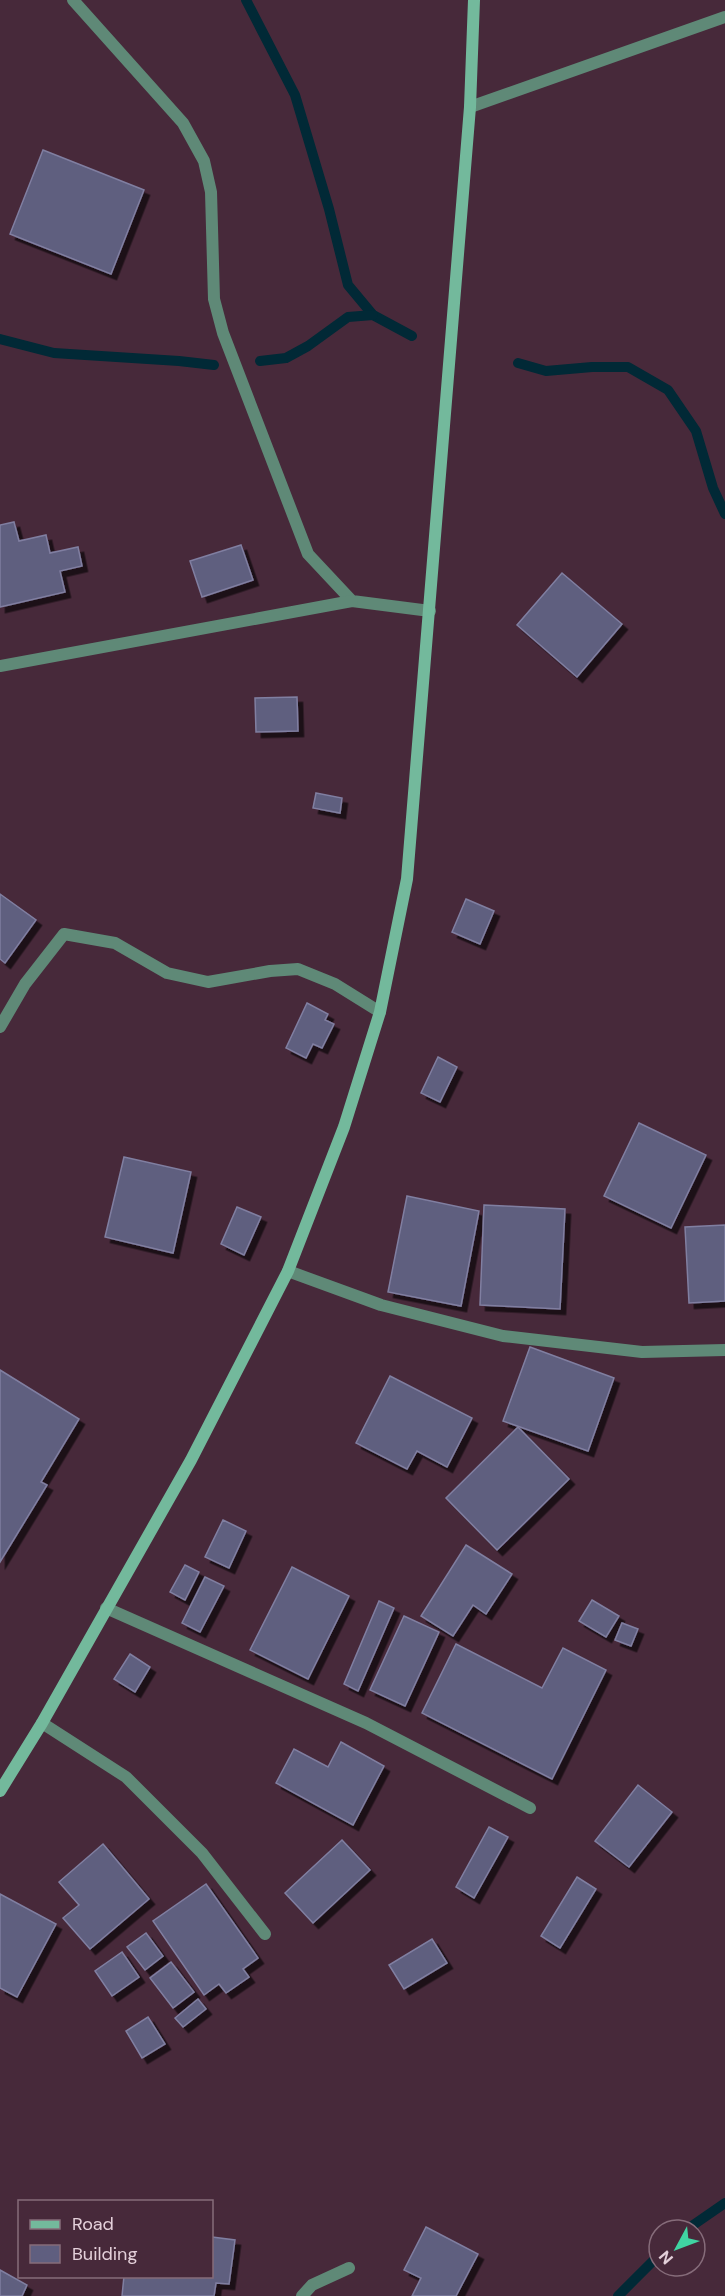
<svg xmlns="http://www.w3.org/2000/svg" width="725" height="2296" viewBox="0 0 725 2296" font-family="'DM Sans',sans-serif">
<style>
.lines{fill:none;stroke-linecap:round;stroke-linejoin:round}
.stream{stroke:#012936;stroke-width:10}
.building{fill:#5f5e7f;stroke:#807fa1;stroke-width:1.5;filter:url(#shadow)}
.street{stroke:#5f8977;stroke-width:12}
.secondary{stroke:#73b99c;stroke-width:12}
</style>
<defs>
<filter id="shadow"><feDropShadow dx="5.5" dy="5.5" stdDeviation="0" flood-color="#0009"/></filter>
</defs>
<rect width="100%" height="100%" fill="#47293a"/>
<g class="lines">
<g class="stream">
<polyline points="246,0 295,95 329,209 348,285 373,315 412,336"/>
<polyline points="0,339 54,353 179,361 214,365"/>
<polyline points="260,361 286,358 308,346 348,317 373,315"/>
<polyline points="518,363 546,371 592,367 628,367 668,390 696,431 713,488 725,514"/>
<polyline points="686,2230 725,2203"/>
<polyline points="618,2296 659,2255"/>
</g>
</g>
<g class="building">
<polygon points="43,150 144,190 111,274 10,234"/>
<polygon points="14,522 19,541 46,535 50,553 78,547 82,566 60,571 65,592 0,607 0,525"/>
<polygon points="241,545 253,580 202,597 190,561"/>
<polygon points="562,573 622,624 577,677 517,625"/>
<polygon points="297,697 298,731 256,732 255,698"/>
<polygon points="316,793 342,798 340,813 313,808"/>
<polygon points="0,894 36,920 5,963 0,959"/>
<polygon points="466,899 494,911 480,944 452,932"/>
<polygon points="307,1003 328,1014 325,1020 334,1024 322,1048 313,1044 306,1058 286,1048"/>
<polygon points="438,1057 457,1067 440,1102 421,1093"/>
<polygon points="639,1123 706,1155 671,1228 604,1196"/>
<polygon points="124,1157 191,1172 173,1253 105,1237"/>
<polygon points="407,1196 479,1211 461,1306 388,1292"/>
<polygon points="484,1205 565,1209 560,1309 480,1305"/>
<polygon points="237,1207 261,1217 244,1255 221,1244"/>
<polygon points="725,1225 725,1301 689,1303 685,1227"/>
<polygon points="530,1347 614,1378 588,1451 503,1421"/>
<polygon points="0,1370 79,1419 41,1482 47,1485 0,1562"/>
<polygon points="390,1376 472,1418 447,1467 417,1451 407,1469 356,1443"/>
<polygon points="518,1427 569,1479 497,1550 446,1498"/>
<polygon points="223,1520 246,1531 229,1568 205,1557"/>
<polygon points="466,1545 512,1574 486,1614 473,1605 453,1636 421,1616"/>
<polygon points="185,1565 199,1572 185,1600 170,1592"/>
<polygon points="292,1567 349,1596 308,1679 250,1650"/>
<polygon points="205,1577 224,1586 200,1632 182,1623"/>
<polygon points="592,1600 619,1616 606,1637 579,1621"/>
<polygon points="379,1601 394,1608 358,1691 344,1684"/>
<polygon points="404,1616 439,1632 405,1706 370,1690"/>
<polygon points="622,1623 638,1629 631,1646 615,1640"/>
<polygon points="456,1644 542,1688 563,1648 606,1670 552,1779 422,1713"/>
<polygon points="130,1654 150,1667 135,1692 114,1679"/>
<polygon points="341,1742 384,1766 353,1825 276,1783 294,1749 328,1767"/>
<polygon points="638,1785 672,1812 629,1867 595,1841"/>
<polygon points="489,1827 508,1837 474,1898 456,1887"/>
<polygon points="342,1840 370,1870 313,1923 285,1893"/>
<polygon points="103,1844 149,1899 90,1949 63,1918 79,1905 59,1882"/>
<polygon points="577,1877 596,1889 560,1948 541,1936"/>
<polygon points="206,1884 258,1958 243,1969 249,1977 226,1993 219,1984 204,1995 153,1921"/>
<polygon points="0,1894 56,1924 17,1997 0,1988"/>
<polygon points="146,1933 163,1956 145,1970 127,1947"/>
<polygon points="432,1939 447,1963 404,1989 389,1965"/>
<polygon points="122,1952 139,1977 112,1996 95,1971"/>
<polygon points="171,1962 194,1992 173,2008 150,1978"/>
<polygon points="198,1999 206,2009 183,2027 175,2018"/>
<polygon points="148,2017 165,2044 142,2058 126,2031"/>
<polygon points="426,2227 478,2254 456,2296 412,2296 421,2278 404,2270"/>
<polygon points="212,2237 235,2240 229,2284 216,2283 214,2296 122,2296 124,2276 212,2276"/>
<polygon points="0,2270 27,2285 22,2296 0,2296"/>
</g>
<g class="lines">
<g class="street">
<polyline points="73,0 183,123 204,161 211,192 214,299 223,333 308,554 352,601 430,611"/>
<polyline points="470,107 725,17"/>
<polyline points="0,666 352,601"/>
<polyline points="0,1027 25,984 64,934 115,943 167,973 208,982 270,971 298,969 335,984 380,1012"/>
<polyline points="288,1271 381,1305 503,1336 642,1352 725,1350"/>
<polyline points="106,1608 366,1723 530,1808"/>
<polyline points="42,1723 126,1777 202,1853 265,1934"/>
<polyline points="302,2296 312,2285 349,2268"/>
</g>
<polyline class="secondary" points="0,1791 42,1723 191,1460 288,1271 344,1127 380,1012 407,879 470,107 474,0"/>
</g>
<rect x="18" y="2200" width="195" height="78" fill="#47293a" stroke="#866c7a" stroke-width="1.5"/>
<rect x="30" y="2220" width="30" height="9" fill="#73b99c" stroke="#866c7a" stroke-width="1.5"/>
<text x="72" y="2230" font-size="18" fill="#e4d0da">Road</text>
<rect x="30" y="2245" width="30" height="18" fill="#5f5e7f" stroke="#866c7a" stroke-width="1.5"/>
<text x="72" y="2260" font-size="18" fill="#e4d0da">Building</text>
<g transform="translate(677 2248) rotate(229)"><circle r="28" fill="#47293a" stroke="#866c7a" stroke-width="1.5"/>
<path d="M0-4.5L10 22L0 15L-10 22Z" fill="#40d4a2"/>
<text y="-9" font-size="16" font-weight="bold" text-anchor="middle" fill="#e4d0da">N</text>
</g>
</svg>
